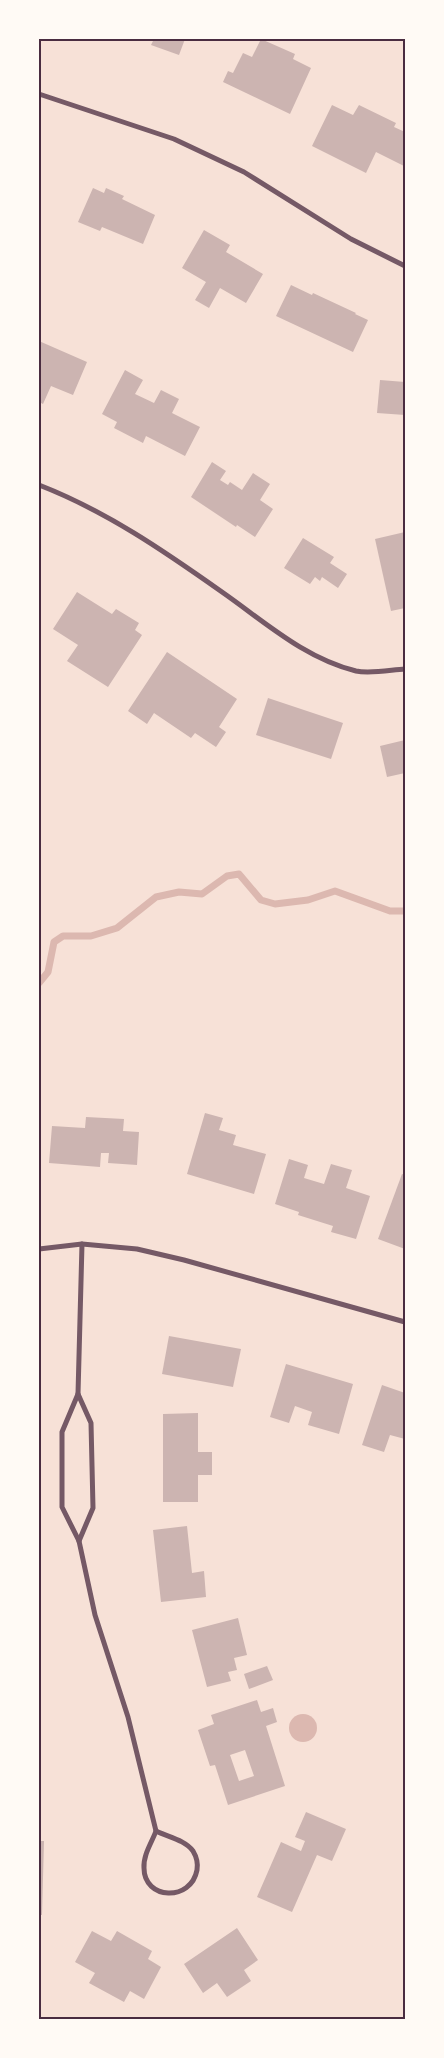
<svg xmlns="http://www.w3.org/2000/svg" width="444" height="2058" viewBox="0 0 444 2058" font-family="Arial,sans-serif">
<style>
.water{fill:#dcb8b0}
.lines{fill:none;stroke-linecap:round;stroke-linejoin:round}
.stream{stroke:#dcb8b0;stroke-width:7}
.building{fill:#ccb4b1;fill-rule:evenodd}
.minor{stroke:#755966;stroke-width:5}
.neatline{fill:none;stroke:#4a2c40;stroke-width:2}
</style>
<rect width="100%" height="100%" fill="#f7e1d7"/>
<circle class="water" cx="303" cy="1728" r="14"/>
<g class="lines">
<polyline class="stream" points="39,983 48,972 54,942 63,936 91,936 117,928 156,897 179,892 202,894 227,876 239,874 261,900 275,904 308,900 335,891 390,911 405,911"/>
</g>
<g class="building">
<polygon points="154,39 185,39 179,55 151,45"/>
<polygon points="261,39 295,54 293,59 311,68 290,114 223,82 228,71 233,73 243,53 252,57"/>
<polygon points="332,105 353,115 359,105 396,123 394,127 405,132 404,166 376,152 366,173 312,146"/>
<polygon points="93,188 104,193 106,188 124,196 122,199 155,215 143,244 102,227 100,231 78,222"/>
<polygon points="204,230 230,245 226,252 263,274 246,303 220,288 209,308 195,300 206,282 182,268"/>
<polygon points="291,285 312,295 313,293 356,313 355,314 368,320 353,352 276,316"/>
<polygon points="39,341 87,362 73,395 51,386 43,404 39,402"/>
<polygon points="125,370 143,380 135,394 154,403 161,390 179,399 172,413 200,427 185,456 146,436 143,443 114,428 117,422 102,414"/>
<polygon points="380,380 405,382 405,415 377,413"/>
<polygon points="212,462 226,471 220,480 228,485 230,482 242,490 253,473 270,484 260,500 273,509 255,537 237,525 236,527 191,497"/>
<polygon points="405,532 405,608 391,611 375,539"/>
<polygon points="303,538 334,557 330,563 347,574 338,588 322,577 320,581 315,577 310,584 284,568"/>
<polygon points="77,592 112,614 116,609 139,623 135,630 142,635 108,687 67,661 78,645 53,629"/>
<polygon points="167,652 237,699 219,727 226,732 216,747 195,733 191,738 154,713 147,724 128,711"/>
<polygon points="268,698 343,723 331,759 256,735"/>
<polygon points="405,740 405,773 387,777 380,746"/>
<polygon points="205,1113 223,1118 219,1130 236,1135 233,1145 266,1154 254,1194 187,1174"/>
<polygon points="86,1117 124,1119 123,1131 139,1132 137,1165 108,1163 109,1153 101,1153 100,1167 49,1163 52,1126 85,1128"/>
<polygon points="289,1159 308,1165 304,1178 324,1184 331,1164 352,1170 346,1188 370,1196 356,1239 331,1232 333,1226 298,1215 299,1212 275,1204"/>
<polygon points="402,1174 405,1175 405,1249 378,1239"/>
<polygon points="169,1336 241,1349 233,1387 162,1374"/>
<polygon points="286,1364 353,1384 339,1434 308,1425 312,1412 295,1406 289,1423 270,1417"/>
<polygon points="382,1385 405,1393 405,1439 390,1435 384,1452 362,1445"/>
<polygon points="198,1413 198,1452 212,1452 212,1475 198,1475 198,1502 163,1502 163,1414"/>
<polygon points="187,1526 192,1573 204,1571 206,1597 161,1602 153,1530"/>
<polygon points="238,1618 247,1655 234,1658 237,1670 228,1672 231,1681 207,1687 192,1630"/>
<polygon points="267,1666 273,1680 249,1689 244,1674"/>
<path d="M257,1700L261,1712L273,1708L277,1722L266,1726L285,1786L228,1805L215,1765L210,1766L198,1730L214,1724L211,1715ZM245,1750L254,1776L239,1781L230,1755Z"/>
<polygon points="306,1812 346,1829 332,1861 317,1855 292,1912 257,1897 281,1842 301,1851 305,1841 295,1837"/>
<polygon points="39,1841 44,1841 42,1915 39,1915"/>
<polygon points="237,1928 258,1960 244,1970 251,1981 227,1997 217,1983 203,1993 184,1964"/>
<polygon points="92,1931 111,1941 117,1931 152,1951 148,1959 161,1967 144,1999 130,1991 124,2002 89,1983 95,1973 75,1962"/>
</g>
<g class="lines">
<g class="minor">
<polyline points="39,94 174,139 244,172 351,239 405,266"/>
<path d="M39,485C106,511 164,551 222,592C265,622 304,658 356,671C370,674 390,670 405,669"/>
<polyline points="82,1244 78,1394 62,1432 62,1507 79,1541 95,1615 128,1717 156,1831"/>
<polyline points="39,1249 82,1244 137,1249 184,1260 405,1322"/>
<polyline points="78,1394 91,1423 93,1508 79,1541"/>
<path d="M156,1831C168,1837 185,1840 193,1851C196,1856 198,1864 197,1870C191,1902 144,1900 144,1868C143,1855 152,1842 156,1831Z"/>
</g>
</g>
<rect width="444" height="2058" fill="none" stroke="#fffaf5" stroke-width="80"/>
<rect x="40" y="40" width="364" height="1978" class="neatline"/>
</svg>
